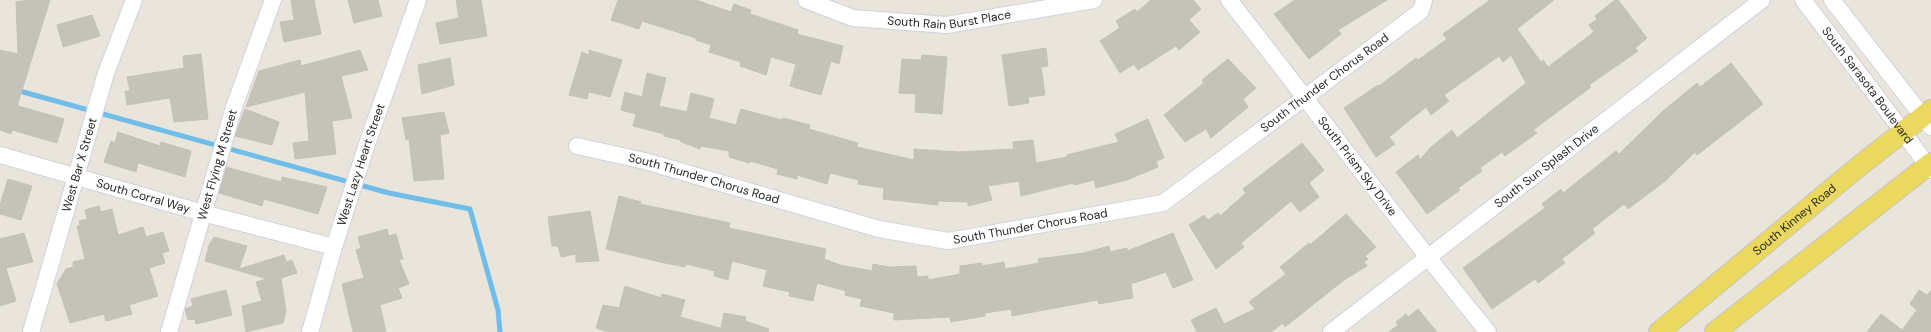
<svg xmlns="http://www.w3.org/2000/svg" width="1931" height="332" viewBox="0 0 1931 332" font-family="'DM Sans',sans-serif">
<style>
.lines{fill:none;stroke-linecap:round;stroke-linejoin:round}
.stream{stroke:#70bdea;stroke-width:5}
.building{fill:#c5c3b9;stroke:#c5c1b4}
.minor-casing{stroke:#d0d1e1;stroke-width:18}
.major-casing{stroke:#c7c7c7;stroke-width:22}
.minor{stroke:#fff;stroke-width:16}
.major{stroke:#ebd85e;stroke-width:20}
.labels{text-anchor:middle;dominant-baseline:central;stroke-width:3;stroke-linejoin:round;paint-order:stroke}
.street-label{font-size:12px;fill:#282828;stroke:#fff}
</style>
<rect width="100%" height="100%" fill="#eae5da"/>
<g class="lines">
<polyline class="stream" points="16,90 389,193 470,209 498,310 500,332"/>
</g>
<g class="building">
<polygon points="29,0 50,0 18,103 18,106 64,119 57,143 12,130 11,134 0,130 0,50 18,54 16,2"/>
<polygon points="291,0 314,0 321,34 284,42 280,22 294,20"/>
<polygon points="348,0 378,0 382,16 354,23"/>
<polygon points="456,0 481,0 487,36 440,44 436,23 459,18"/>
<polygon points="618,0 696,0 731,12 734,4 751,10 750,14 798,30 797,34 843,46 839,64 831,61 821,95 790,86 796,64 771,57 766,75 740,66 741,62 709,52 711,45 696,40 696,38 642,21 639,29 611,20"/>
<polygon points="1151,0 1193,0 1201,9 1189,20 1200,32 1179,50 1176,46 1138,70 1134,64 1120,73 1100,41 1120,28 1116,21 1135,9 1137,12"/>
<polygon points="1295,0 1387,0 1338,30 1341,34 1309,59 1274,14"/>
<polygon points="1490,0 1554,0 1517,29 1541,62 1543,60 1548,67 1594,32 1589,25 1597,19 1595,16 1615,0 1618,0 1647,38 1635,48 1638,51 1589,85 1591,87 1533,130 1537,133 1505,156 1502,152 1480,168 1482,171 1458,188 1460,190 1427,214 1396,172 1418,155 1420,160 1430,148 1452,130 1457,138 1526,83 1511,55 1503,62 1499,56 1444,95 1449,101 1431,115 1426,107 1389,137 1395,144 1376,157 1344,108 1378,85 1379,86 1416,58 1418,60 1447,39 1443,34"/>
<polygon points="92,15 100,36 63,47 57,25"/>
<polygon points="1046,48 1048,66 1041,67 1045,95 1028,97 1029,103 1009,106 1002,55"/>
<polygon points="360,50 368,70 341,76 352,118 332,121 336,154 295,159 293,143 309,141 305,92 246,107 259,71 300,60 301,66"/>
<polygon points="589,50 622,60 610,97 589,92 587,99 569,95 582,52 589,55"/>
<polygon points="201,54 208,119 174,122 170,98 127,105 125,91 130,91 127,77 184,68 183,56"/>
<polygon points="922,55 947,57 942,114 915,112 916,94 899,93 902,59 921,60"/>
<polygon points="450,58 454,85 422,94 418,65"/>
<polygon points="1228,59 1256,88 1243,99 1248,107 1211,138 1206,129 1185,142 1164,115 1204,83 1202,80"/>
<polygon points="1731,63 1763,104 1697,155 1695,152 1664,182 1628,209 1624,204 1592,229 1595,233 1562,259 1565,263 1538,283 1535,279 1492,309 1463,268 1545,208 1542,204 1561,189 1563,193 1616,151 1619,154 1663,111 1697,83 1700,87"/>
<polygon points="647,73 666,78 659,106 687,112 691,93 714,99 709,118 736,125 741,109 782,120 783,118 810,125 809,129 858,143 857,147 914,160 914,149 958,152 1014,149 1013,142 1033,140 1036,163 1067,157 1067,155 1119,142 1115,134 1148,119 1164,158 1156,161 1158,167 1127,180 1096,188 1094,180 1074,185 1073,183 1021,196 1019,181 988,186 992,200 968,206 968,202 938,201 938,205 883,199 884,188 858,184 859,180 830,173 827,184 797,175 797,179 777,174 778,169 750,161 749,163 729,157 729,151 701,146 700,149 681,142 681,140 664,136 664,134 633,126 636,114 621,110 625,92 642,97"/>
<polygon points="245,109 279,122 272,145 235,136"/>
<polygon points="444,112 449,133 440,135 444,179 414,181 409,139 406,140 402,118"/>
<polygon points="118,132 160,146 161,142 191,151 185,177 138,163 136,172 104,162 111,141 115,143"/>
<polygon points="1302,143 1324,170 1309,183 1319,197 1300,212 1291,201 1241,243 1244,247 1216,269 1189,225 1204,215 1208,220 1218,213 1220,216 1246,193 1243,189"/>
<polygon points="226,167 281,182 282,177 327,187 318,214 264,199 262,206 219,193"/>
<polygon points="8,179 32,186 21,220 0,214 0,205"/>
<polygon points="619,196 641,202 640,204 730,223 729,228 826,249 824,259 840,265 872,271 873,264 888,267 916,266 917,277 928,276 928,280 960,274 960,266 982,263 982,266 1004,262 1005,269 1039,263 1038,259 1084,253 1109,246 1110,252 1127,248 1127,251 1173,233 1193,280 1173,288 1166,272 1131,284 1133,298 1099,304 1098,300 1012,316 1011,309 985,313 985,316 951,322 950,317 894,320 894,313 860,306 862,299 845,295 846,291 817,283 813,301 789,296 790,292 763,286 767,270 732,261 728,280 714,276 715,271 686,264 685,267 660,262 606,249"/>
<polygon points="99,206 101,212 112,209 118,235 143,227 146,237 163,232 169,251 162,253 165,263 149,268 158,296 129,305 132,314 106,321 104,314 70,323 57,284 66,269 73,267 73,262 85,259 77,226 80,226 79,221 87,219 85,210"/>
<polygon points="590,211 599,261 576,262 576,254 561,257 558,246 552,246 548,217"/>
<polygon points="1346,214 1376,247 1365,256 1368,259 1364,262 1367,266 1344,280 1285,327 1283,323 1271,332 1197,332 1191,320 1216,308 1224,324 1255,309 1249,302 1286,274 1280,267 1309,243 1310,245"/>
<polygon points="387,229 389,236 396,234 403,259 399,260 409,284 398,288 402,298 380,305 386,332 353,332 342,284 364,278 356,250 361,248 358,237"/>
<polygon points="24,233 33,262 6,268 16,301 0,306 0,239"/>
<polygon points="214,237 247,246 239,269 284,255 286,262 292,260 297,273 281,278 286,311 283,323 246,332 242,306 262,301 256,282 267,279 205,261 209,245"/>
<polygon points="625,286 661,298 662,294 685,300 680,317 720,328 720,332 608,332 596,328 603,305 619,308"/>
<polygon points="226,290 232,315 196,324 195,319 188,320 185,309 193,306 191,299"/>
<polygon points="1919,290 1927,295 1931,290 1931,332 1867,332 1881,314 1902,330 1917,310 1910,304"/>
<polygon points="1418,309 1437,332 1389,332 1398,325 1396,322 1406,314 1408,317"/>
<polygon points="724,313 746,317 745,321 769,329 768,332 720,332"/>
</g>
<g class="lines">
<g class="minor-casing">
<g id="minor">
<path id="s1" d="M806,0L853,18L947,25L1094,0"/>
<path id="s2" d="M1229,0C1316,110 1399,224 1488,332"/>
<path id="s3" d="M1803,0L1874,93L1931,170"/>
<polyline points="1832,0 1931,127"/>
<path id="s4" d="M577,146L645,161L879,229L948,241L1163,203L1421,11L1424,0"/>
<path id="s5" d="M0,155L203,213L334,247"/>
<path id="s6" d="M31,332L106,73L134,0"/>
<path id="s7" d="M169,332L234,107L273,0"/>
<path id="s8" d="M310,332L334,247L367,144L418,0"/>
<path id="s9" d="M1331,332L1762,0"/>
</g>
</g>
<g class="major-casing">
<g id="major">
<path id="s10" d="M1659,332L1858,167L1931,110"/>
<polyline points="1715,332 1931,163"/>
</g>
</g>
<use href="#minor" class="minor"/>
<use href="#major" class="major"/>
</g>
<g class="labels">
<g class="street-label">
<text stroke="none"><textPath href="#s1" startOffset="147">South Rain Burst Place</textPath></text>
<text stroke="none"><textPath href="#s4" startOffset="803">South Thunder Chorus Road</textPath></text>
<text stroke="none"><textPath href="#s3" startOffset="107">South Sarasota Boulevard</textPath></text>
<text stroke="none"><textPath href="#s6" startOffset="174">West Bar X Street</textPath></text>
<text stroke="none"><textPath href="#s7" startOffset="174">West Flying M Street</textPath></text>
<text stroke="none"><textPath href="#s8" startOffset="175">West Lazy Heart Street</textPath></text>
<text stroke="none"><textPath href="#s9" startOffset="272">South Sun Splash Drive</textPath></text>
<text stroke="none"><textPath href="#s2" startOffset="210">South Prism Sky Drive</textPath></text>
<text stroke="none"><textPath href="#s4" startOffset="131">South Thunder Chorus Road</textPath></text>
<text stroke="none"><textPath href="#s5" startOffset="149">South Corral Way</textPath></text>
<text stroke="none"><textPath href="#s10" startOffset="176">South Kinney Road</textPath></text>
<text stroke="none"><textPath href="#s4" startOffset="467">South Thunder Chorus Road</textPath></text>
</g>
</g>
</svg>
